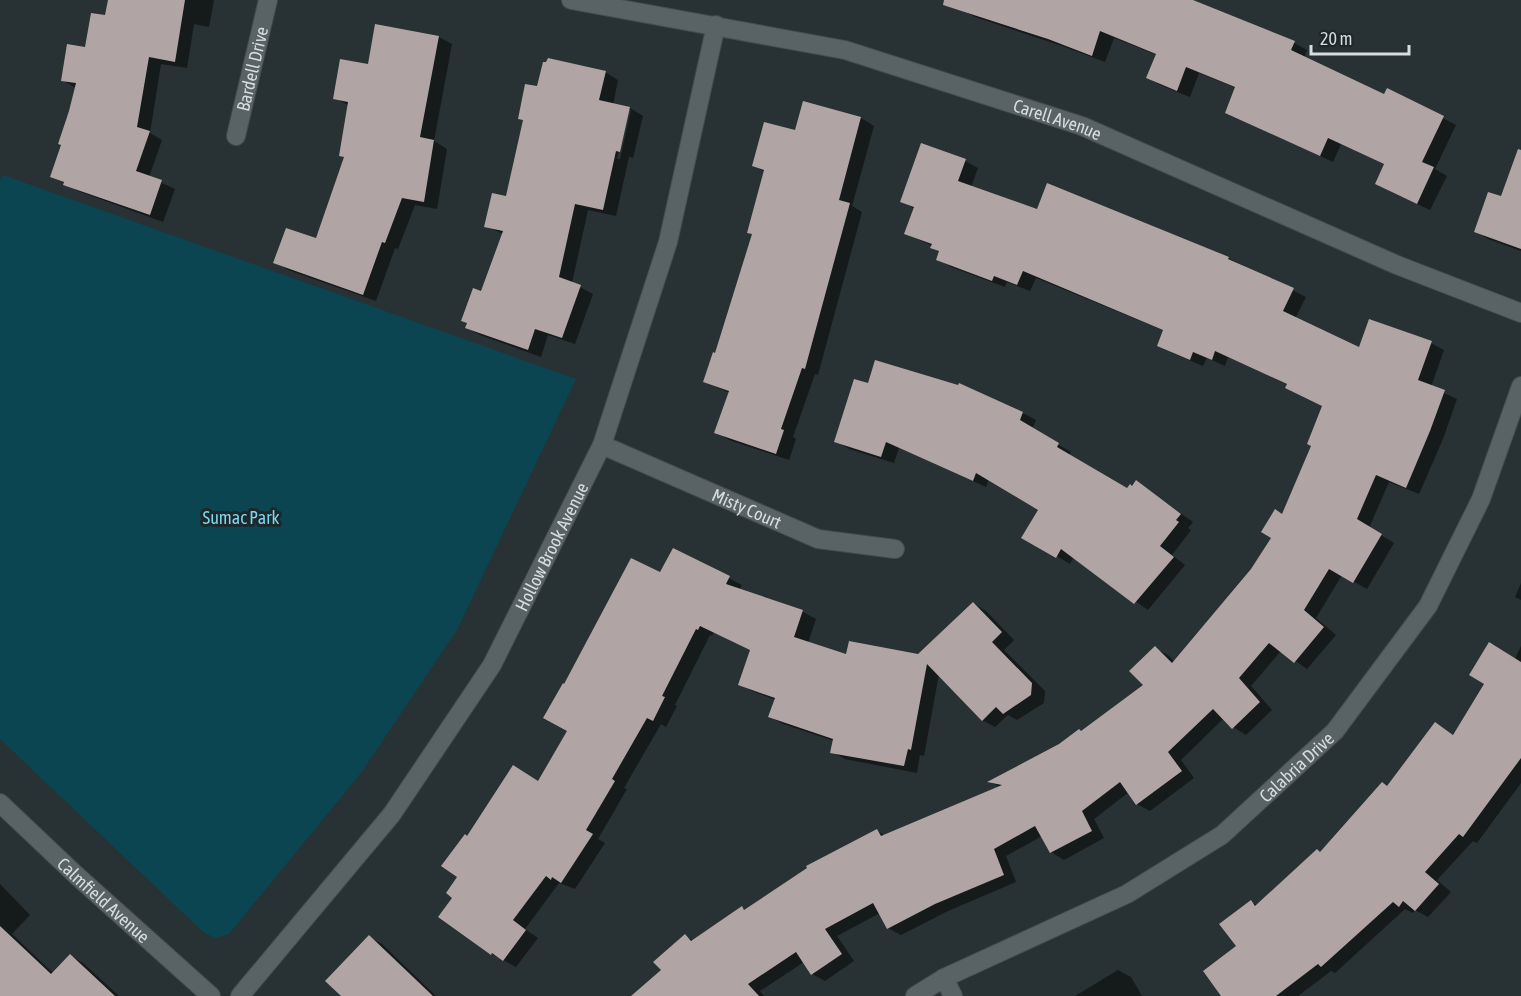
<svg xmlns="http://www.w3.org/2000/svg" width="1521" height="996" viewBox="0 0 1521 996" font-family="'Asap Condensed',sans-serif">
<style>
.green{fill:#0b4551}
.shadow{fill:#0007;fill-rule:evenodd}
.building{fill:#b0a5a4}
.lines{fill:none;stroke-linecap:round;stroke-linejoin:round}
.minor-casing{stroke:#444c4e;stroke-width:20}
.minor{stroke:#596265;stroke-width:18}
.labels{text-anchor:middle;dominant-baseline:central;stroke-width:6;stroke-linejoin:round;paint-order:stroke}
.street-label{font-size:18px;fill:#d7ddde;stroke:#1e2729}
.park-label{font-size:18px;fill:#7ad7ee;stroke:#1e2729}
</style>
<rect width="100%" height="100%" fill="#283133"/>
<polygon class="green" points="3,175 576,379 457,630 361,773 229,934 215,938 203,932 0,739 0,181"/>
<g class="shadow">
<polygon points="109,0 214,0 209,27 194,24 187,68 161,64 150,133 162,140 149,177 175,189 163,222 78,191 51,176 62,145 76,88 62,80 87,49 106,17"/>
<polygon points="965,0 1188,0 1294,43 1307,50 1304,58 1385,96 1388,90 1456,125 1435,169 1447,176 1430,210 1389,191 1386,165 1341,144 1333,162 1226,112 1236,88 1199,73 1190,97 1160,85 1148,78 1157,55 1114,38 1105,62 1062,46 975,17 962,10"/>
<polygon points="439,37 452,44 434,141 447,149 437,209 415,205 398,249 395,248 376,301 288,270 275,262 317,240 345,158 341,155 348,105 335,98 370,66"/>
<path d="M605,72L618,80L613,105L630,108L643,116L633,158L629,157L616,216L588,210L572,283L593,294L575,344L548,335L541,357L480,335L467,328L482,293L503,234L486,226L507,197L524,121L519,118L538,88ZM628,110H631L620,159H617Z"/>
<polygon points="804,103 861,118 874,126 852,206 862,212 818,375 815,374 793,437 796,439 789,460 729,440 716,432 730,393 704,382 716,355 754,235 765,172 754,166 796,131"/>
<polygon points="1521,151 1521,251 1488,239 1476,231 1501,198"/>
<polygon points="965,161 978,168 971,187 1038,211 1048,185 1228,258 1306,297 1295,319 1360,349 1370,321 1431,343 1444,350 1431,387 1457,399 1443,439 1419,494 1389,482 1369,528 1394,543 1367,589 1342,575 1316,618 1336,635 1307,669 1281,651 1251,686 1272,710 1246,735 1233,727 1224,718 1181,760 1194,778 1150,811 1137,804 1129,792 1094,819 1104,838 1064,860 1051,852 1042,836 1006,856 1016,882 948,911 901,935 888,928 880,913 837,936 854,961 825,981 812,974 804,962 760,991 764,996 642,996 663,971 685,936 694,941 742,908 746,911 877,831 886,836 1000,787 990,782 1083,732 1146,686 1155,648 1168,655 1175,662 1253,570 1273,537 1312,446 1324,406 1288,385 1228,357 1225,366 1207,358 1203,366 1172,353 1159,345 1165,331 1036,278 1030,291 1007,282 1005,287 951,267 938,259 940,252 932,248 933,246 906,234 915,209 902,201"/>
<polygon points="869,385 959,387 960,385 1023,413 1036,420 1032,429 1071,452 1069,456 1127,490 1136,482 1193,522 1188,528 1191,530 1172,555 1185,565 1148,610 1074,557 1070,564 1024,537 1041,510 989,479 986,487 899,448 894,463 849,449 836,441"/>
<polygon points="673,550 742,585 739,590 803,612 816,619 808,643 848,656 918,656 973,603 986,611 1014,640 1004,650 1045,691 1044,703 1017,720 1008,715 995,727 982,720 939,674 924,756 920,755 917,773 845,759 832,752 834,741 783,724 770,717 776,700 752,691 740,684 751,650 714,632 712,636 710,635 675,705 677,706 666,727 661,724 624,788 627,789 598,839 605,843 575,889 559,883 525,929 538,938 516,967 492,954 440,916 454,897 468,838 539,783"/>
<polygon points="1521,583 1521,600 1515,597"/>
<polygon points="1521,646 1521,783 1477,843 1473,841 1437,880 1451,892 1428,917 1415,910 1413,913 1405,909 1335,973 1331,971 1298,996 1223,996 1251,902 1257,905 1322,853 1389,787 1436,724 1454,735 1515,659"/>
<polygon points="0,884 30,915 12,934 53,973 71,956 83,963 119,996 0,996"/>
<polygon points="369,937 382,944 436,996 343,996"/>
<polygon points="1118,970 1131,977 1142,996 1075,996"/>
</g>
<g class="building">
<polygon points="108,0 185,0 175,62 149,57 137,127 150,131 136,171 162,180 150,215 63,185 64,182 50,177 61,145 58,144 69,111 76,83 61,81 67,44 85,47 91,13 105,15"/>
<polygon points="944,0 1193,0 1295,41 1291,50 1384,94 1387,88 1444,116 1422,162 1434,167 1417,204 1375,184 1384,164 1328,138 1320,156 1225,113 1235,87 1186,67 1177,91 1146,78 1156,54 1100,31 1092,56 1048,39 943,5"/>
<polygon points="375,24 439,36 420,137 434,140 424,202 402,198 385,243 382,242 363,295 273,263 286,228 316,238 344,157 339,156 348,102 333,99 340,59 368,64"/>
<polygon points="548,58 606,71 599,100 630,107 620,152 616,151 603,210 575,204 559,277 581,285 562,338 535,329 528,350 465,328 467,323 461,321 473,288 481,291 503,231 484,227 492,193 506,196 523,120 518,119 525,84 537,86 543,62 546,62"/>
<polygon points="803,101 861,117 839,200 850,203 805,369 802,368 781,429 784,430 776,454 714,433 729,391 703,382 713,352 715,353 752,234 747,233 764,170 752,166 764,122 795,130"/>
<polygon points="921,143 966,159 958,181 1037,209 1047,183 1229,257 1228,259 1294,288 1283,311 1359,347 1369,319 1432,341 1418,380 1445,390 1430,431 1406,488 1376,475 1357,519 1382,534 1353,583 1329,569 1304,610 1324,627 1294,663 1269,643 1239,678 1260,702 1232,729 1213,709 1168,752 1182,771 1136,805 1120,782 1082,811 1092,831 1050,853 1035,826 994,849 1004,875 935,904 887,929 873,903 825,929 842,954 811,975 796,952 748,984 759,996 631,996 661,970 653,962 685,934 691,941 742,906 744,910 807,868 806,866 877,829 881,836 1002,785 987,782 1059,744 1079,729 1081,731 1143,685 1129,671 1155,646 1172,663 1251,569 1271,538 1261,532 1275,509 1282,514 1311,446 1307,444 1322,406 1285,388 1287,384 1215,351 1212,360 1193,352 1190,360 1157,346 1163,330 1023,271 1017,285 994,276 992,281 936,260 939,251 930,248 932,244 904,234 914,207 900,202"/>
<polygon points="1518,149 1521,150 1521,249 1474,232 1488,192 1501,196"/>
<polygon points="875,360 958,385 959,383 1023,412 1020,420 1059,443 1057,447 1127,488 1130,484 1132,486 1136,480 1181,514 1176,520 1179,522 1160,546 1174,557 1134,604 1061,549 1056,558 1021,538 1038,510 976,473 973,481 886,442 881,457 834,442 854,379 868,383"/>
<polygon points="673,548 730,576 726,584 803,610 794,637 846,654 849,641 918,654 973,602 1002,632 992,642 1032,683 1031,695 1003,714 996,707 982,721 927,664 911,750 908,749 904,766 830,753 833,739 768,717 775,698 738,685 750,650 700,626 698,630 696,629 662,696 665,697 653,721 647,718 612,779 615,781 586,830 593,834 561,883 552,877 551,880 546,876 513,920 526,930 503,961 492,953 491,955 438,917 452,898 446,893 457,877 441,866 465,834 467,836 513,765 538,781 567,731 543,718 563,683 564,684 631,558 660,572"/>
<polygon points="1489,642 1521,662 1521,758 1463,837 1459,834 1425,872 1439,884 1415,911 1403,901 1399,907 1393,902 1321,967 1318,964 1276,996 1221,996 1203,971 1236,946 1219,924 1251,900 1255,906 1317,849 1320,852 1382,782 1387,786 1435,722 1453,735 1484,684 1469,675"/>
<polygon points="0,926 51,974 70,954 115,996 0,996"/>
<polygon points="369,935 433,996 341,996 325,981"/>
</g>
<g class="lines">
<g class="minor-casing">
<g id="minor">
<path id="s1" d="M571,0L845,50L1082,126L1397,265L1521,313"/>
<path id="s2" d="M236,136L268,0"/>
<path id="s3" d="M602,445L818,539L895,549"/>
<path id="s4" d="M0,803L76,875L211,996"/>
<polyline points="944,978 953,996"/>
<path id="s5" d="M240,996L392,814L492,665L602,445L668,242L716,25"/>
<path id="s6" d="M915,996L944,978L1127,894L1222,835L1335,731L1428,606L1481,499L1521,386"/>
</g>
</g>
<use href="#minor" class="minor"/>
</g>
<g class="labels">
<g class="street-label">
<text stroke="none"><textPath href="#s2" startOffset="69">Bardell Drive</textPath></text>
<text stroke="none"><textPath href="#s1" startOffset="502">Carell Avenue</textPath></text>
<text stroke="none"><textPath href="#s3" startOffset="158">Misty Court</textPath></text>
<text stroke="none"><textPath href="#s5" startOffset="549">Hollow Brook Avenue</textPath></text>
<text stroke="none"><textPath href="#s6" startOffset="448">Calabria Drive</textPath></text>
<text stroke="none"><textPath href="#s4" startOffset="142">Calmfield Avenue</textPath></text>
</g>
<g class="park-label">
<text x="241" y="517">Sumac Park</text>
</g>
</g>
<path d="M1311 45v9h98v-9" fill="none" stroke="#d7ddde" stroke-width="3"/>
<text x="1320" y="45" font-size="18" fill="#d7ddde" stroke="#1e2729" stroke-width="4.5" paint-order="stroke">20 m</text>
</svg>
